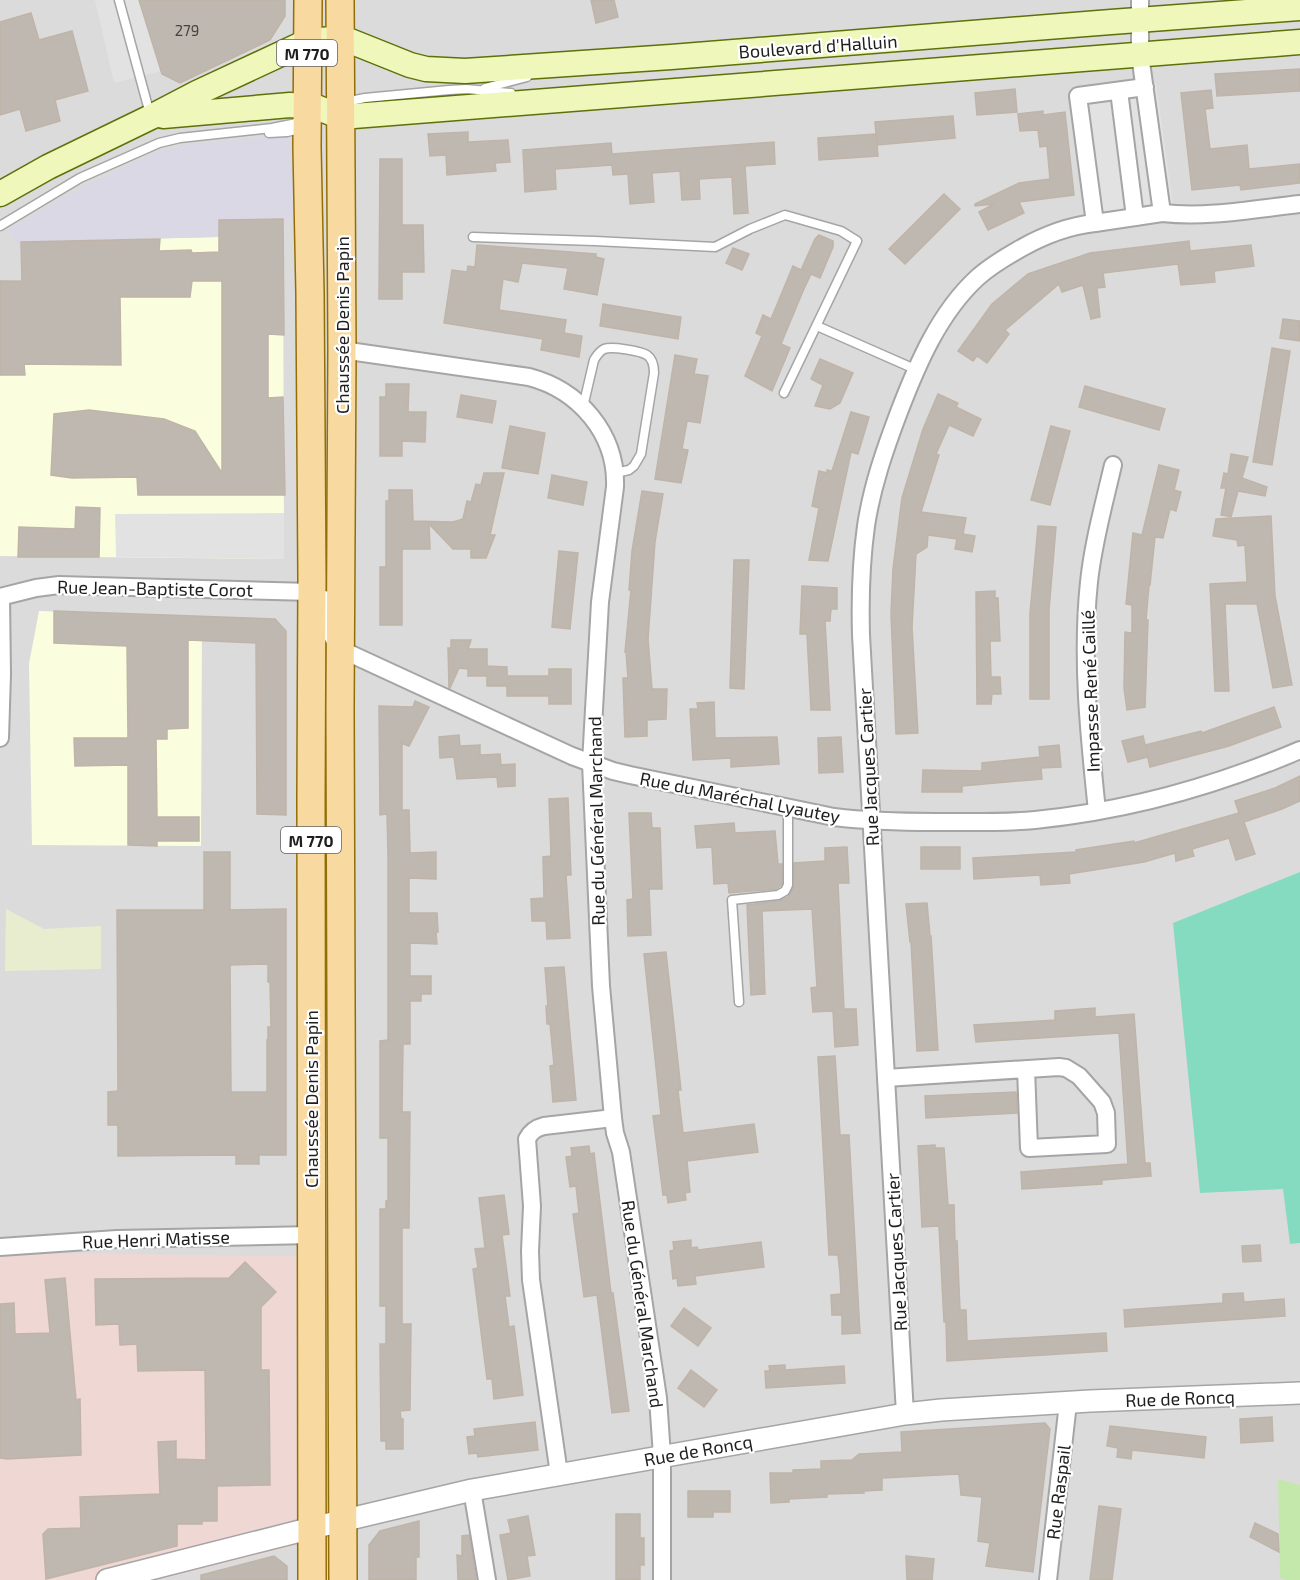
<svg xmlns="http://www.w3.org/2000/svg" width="1300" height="1580" viewBox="0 0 1300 1580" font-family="'Exo 2',sans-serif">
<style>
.residential{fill:#dcdbdb}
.commercial{fill:#efd7d4}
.education{fill:#fbfede}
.farmland{fill:#e8edd0}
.grass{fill:#c4e7ac}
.pitch{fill:#85dbc0}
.parking{fill:#e2e2e2}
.plaza{fill:#d9d8e4}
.building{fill:#bfb8b1;stroke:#bfb4a7;stroke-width:1.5;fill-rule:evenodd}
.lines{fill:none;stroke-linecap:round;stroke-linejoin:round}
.service-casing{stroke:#a5a5a5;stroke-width:11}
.minor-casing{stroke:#a5a5a5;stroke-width:20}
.tertiary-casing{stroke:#a5a5a5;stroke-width:24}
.secondary-casing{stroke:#5d7109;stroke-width:27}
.primary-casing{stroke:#926f06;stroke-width:30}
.service{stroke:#fff;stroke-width:8}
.minor{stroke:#fff;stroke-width:16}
.tertiary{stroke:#fff;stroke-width:21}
.secondary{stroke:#eff7ba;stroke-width:24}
.primary{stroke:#f8d9a0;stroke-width:27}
.labels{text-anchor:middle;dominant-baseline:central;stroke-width:4.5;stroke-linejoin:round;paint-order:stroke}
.number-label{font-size:15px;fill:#464443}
.shield{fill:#fff;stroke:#626262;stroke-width:1.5}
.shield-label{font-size:16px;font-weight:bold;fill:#1e1e1e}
.street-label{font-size:18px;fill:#1e1e1e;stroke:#fff}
</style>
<rect width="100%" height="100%" fill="#eeece4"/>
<rect class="residential" x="0" y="0" width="1300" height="1580"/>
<polygon class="commercial" points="0,1252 328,1257 322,1539 158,1580 0,1580"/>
<g class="education">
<polygon points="283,219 284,559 0,556 0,281 22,280 21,242 218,237 219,220"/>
<polygon points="39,611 202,617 201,846 32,845 29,664"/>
</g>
<polygon class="farmland" points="6,909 44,929 101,926 101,969 5,971"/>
<polygon class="grass" points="1278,1479 1300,1485 1300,1580 1286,1580 1280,1578"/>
<polygon class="pitch" points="1300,872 1300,1243 1290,1244 1283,1189 1200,1193 1173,923"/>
<g class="parking">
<polygon points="95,0 140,0 161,71 114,83"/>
<polygon points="1156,83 1173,206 1099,216 1082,93"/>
<polygon points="284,513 284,559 116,557 115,514"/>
</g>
<polygon class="plaza" points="286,136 293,139 294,143 296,219 219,220 219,237 21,242 17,244 7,231 70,193 158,151 189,144"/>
<g class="building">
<polygon points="139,0 285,0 285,16 270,40 180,83 162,74"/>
<polygon points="591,0 614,0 618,17 596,23"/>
<polygon points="31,13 39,40 72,31 88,91 55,100 60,121 26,131 20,109 0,115 0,22"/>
<polygon points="1300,69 1300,91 1217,96 1215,74"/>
<polygon points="1015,89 1017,112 977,115 975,93"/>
<polygon points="1211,90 1213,108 1205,109 1210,149 1247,145 1249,169 1300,164 1300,183 1241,190 1240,185 1192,190 1181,93"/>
<polygon points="1043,111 1043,115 1065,112 1074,195 1019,202 1024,213 988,230 979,212 994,204 975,206 975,204 1019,183 1050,179 1047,146 1040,147 1038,130 1020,131 1018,114"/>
<polygon points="953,116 955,138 877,145 875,122"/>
<polygon points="468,132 468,142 508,140 510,162 495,163 496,171 447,175 446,155 430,156 428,134"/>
<polygon points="876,134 878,156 819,160 818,138"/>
<polygon points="774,142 775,164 745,166 748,213 734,214 732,177 699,179 700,199 682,200 680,171 652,173 654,202 630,204 628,174 613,175 612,165 555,169 556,189 525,192 523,150 611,143 612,154"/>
<polygon points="380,159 402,159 402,225 423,225 424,272 402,272 402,299 379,299"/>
<polygon points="944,194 960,209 905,264 889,249"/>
<polygon points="283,219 284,335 268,334 268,398 283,397 285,495 138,495 137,477 72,478 51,475 54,414 89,410 164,419 195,431 222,473 222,281 192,281 190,297 120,297 121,365 24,364 25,375 0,375 0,281 22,281 21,242 160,239 159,251 191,250 192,253 219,252 219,220"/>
<polygon points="819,235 833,241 833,247 820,278 811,274 803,291 781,344 790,348 772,391 745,376 762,336 756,333 763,315 771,319 793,266 801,270 815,239"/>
<polygon points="1189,241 1190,251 1251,245 1254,266 1214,271 1215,282 1181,285 1178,264 1103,273 1105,287 1097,288 1100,317 1091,319 1083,285 1062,292 1059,284 1005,330 1009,334 987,363 977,356 973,361 958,351 992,304 1028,274 1090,253"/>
<polygon points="477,245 596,254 596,257 604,259 597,295 564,289 568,268 522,263 518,282 503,279 499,310 566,320 564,333 582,336 579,357 541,350 543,339 444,323 452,270 467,272 468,266 475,267"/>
<polygon points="733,248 749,254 742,270 726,263"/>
<polygon points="603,304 681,317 678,339 600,326"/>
<polygon points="1283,319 1300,321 1300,341 1280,338"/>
<polygon points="1272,348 1290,351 1272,465 1253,462"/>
<polygon points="675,355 697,359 694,374 708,376 700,423 687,421 682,449 688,450 681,483 655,479"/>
<polygon points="820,359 853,373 840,403 830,409 815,406 823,385 811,379"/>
<polygon points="386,384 409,384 408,412 426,412 425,442 402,441 402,456 380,456 380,397 386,397"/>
<polygon points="1085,386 1165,409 1159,430 1079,407"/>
<polygon points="938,394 958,403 956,407 981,419 973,436 949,425 936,454 939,455 921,512 966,518 963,534 975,536 972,552 955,549 957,539 928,535 927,547 916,554 912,627 918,733 896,734 891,614 893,569 900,513 902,498 923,429"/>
<polygon points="461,395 496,401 492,423 457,417"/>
<polygon points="851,412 869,417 858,454 851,452 828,561 809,560 819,508 812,506 819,471 827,473 827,470 832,471"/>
<polygon points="510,426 545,433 538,474 502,468"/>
<polygon points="1051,426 1070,431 1050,505 1031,500"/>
<polygon points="1231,454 1248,457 1242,478 1267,487 1265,496 1238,491 1231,517 1221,515 1226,488 1221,488 1224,473 1228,474"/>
<polygon points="1159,465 1179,470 1174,490 1181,492 1176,511 1170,509 1163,538 1155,537 1150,585 1149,585 1146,620 1148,620 1145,707 1127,710 1124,688 1125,632 1132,633 1132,605 1126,604 1133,533 1142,535"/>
<polygon points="484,473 504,473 490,535 495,535 486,558 471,558 471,549 453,549 429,524 430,549 402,549 402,625 380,625 380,567 386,567 386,501 389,501 389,490 412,490 413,521 453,522 463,519 467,501 471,502 476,484 481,485"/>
<polygon points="552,475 587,482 583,505 548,498"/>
<polygon points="642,491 663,494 655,542 648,639 652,689 667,689 666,719 647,720 647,736 625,737 623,678 628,678 626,652 625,652 631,590 629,590 632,551"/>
<polygon points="76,507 100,508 99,557 18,557 19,527 75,529"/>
<polygon points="1271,516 1275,596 1292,685 1273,688 1257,604 1225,604 1229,691 1215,691 1210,584 1247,582 1245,545 1238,546 1237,540 1213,536 1216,519"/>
<polygon points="1038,526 1056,527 1049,610 1049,699 1030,699 1030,614"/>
<polygon points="559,551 578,553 570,629 552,627"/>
<polygon points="734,560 749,560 744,689 730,688"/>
<polygon points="802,586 837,588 837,609 831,609 830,621 825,621 830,710 811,710 807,634 800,634"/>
<polygon points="995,591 995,598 998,598 1000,641 990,641 991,677 1000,677 1001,694 992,694 991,704 977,704 976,592"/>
<polygon points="54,611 275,619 286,631 286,815 257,814 256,643 188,640 188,728 167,729 167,739 156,739 157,817 199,817 199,841 157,841 157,846 128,845 128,765 75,766 74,738 128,738 127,646 54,643"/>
<polygon points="451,640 471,640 468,649 487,649 487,668 487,666 507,667 507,676 549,676 549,669 571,669 571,704 549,704 549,696 507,696 507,686 487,686 487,676 468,676 468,669 459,668 450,688 449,688 448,648 451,648"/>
<polygon points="415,701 429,707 409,746 403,744 403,742 402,742 402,810 409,810 410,853 436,852 436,879 409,878 409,913 437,913 438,932 436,932 437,944 410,943 410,976 431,976 431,994 421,994 421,1001 410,1001 410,1044 403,1044 402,1112 410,1112 409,1228 402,1228 402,1324 411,1324 410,1410 400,1411 401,1419 403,1419 403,1449 386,1449 386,1441 381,1441 380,1344 386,1344 386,1306 380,1306 380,1209 386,1209 386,1201 388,1201 388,1138 380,1138 380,1041 388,1040 388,854 387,814 380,815 379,706 413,707"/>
<polygon points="714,702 715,738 777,737 779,764 731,767 731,758 693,760 690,709 698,709 697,703"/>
<polygon points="1274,707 1281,727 1229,746 1150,767 1145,745 1201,731 1202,733"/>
<polygon points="459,735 460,746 480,745 480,755 500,754 501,765 515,764 515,786 498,787 497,777 457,779 454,757 440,758 439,737"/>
<polygon points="1143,736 1148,757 1128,762 1122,741"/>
<polygon points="841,737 843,772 819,773 818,738"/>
<polygon points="1059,745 1061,767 1041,768 1042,779 962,786 962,792 922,792 923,770 982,771 982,763 1040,757 1039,747"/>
<polygon points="1300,776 1300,801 1282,809 1244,822 1255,854 1236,860 1229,838 1192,849 1194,856 1176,861 1175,853 1144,862 1069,874 1070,883 1041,885 1040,875 974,879 973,858 1076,852 1076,850 1114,844 1134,841 1134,843 1239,813 1235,801 1275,788"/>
<polygon points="568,798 571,875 566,875 570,938 547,939 546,921 532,921 531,899 544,898 543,857 551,856 549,799"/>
<polygon points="629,813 651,813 652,828 660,828 662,889 649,889 651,935 628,936 627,900 633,899"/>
<polygon points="734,823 735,833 775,831 778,864 782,864 782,884 780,886 776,889 729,893 728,883 714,884 712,847 697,848 695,826"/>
<polygon points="847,847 849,883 838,883 844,1009 856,1009 858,1045 835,1047 833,1011 813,1012 811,988 817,987 812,909 762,911 765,994 751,995 747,905 779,901 788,897 794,886 794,863 825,861 825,848"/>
<rect x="921" y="847" width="39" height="22"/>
<path d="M204,852H230V910L286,909V1155H259V1164H236V1155L118,1156V1125H108V1092L118,1091L117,910H204ZM268,964V982H270L271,1027H268V1040H267V1092H231L230,965Z"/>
<polygon points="927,903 930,936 931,936 938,1050 917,1051 911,942 910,942 906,904"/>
<polygon points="666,952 681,1090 678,1090 683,1133 754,1124 758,1152 687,1161 690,1192 685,1193 686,1200 668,1203 667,1195 663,1195 653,1116 661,1115 644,954"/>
<polygon points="564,967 576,1100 553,1102 550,1066 554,1065 550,1024 547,1024 546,1006 548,1006 545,968"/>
<polygon points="1095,1008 1095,1017 1134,1014 1145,1163 1150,1163 1151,1176 1102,1180 1102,1184 1022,1189 1021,1172 1128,1164 1119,1033 976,1042 974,1025 1055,1020 1055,1011"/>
<polygon points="835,1056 840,1135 849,1135 860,1333 842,1334 842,1315 832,1315 831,1295 841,1294 840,1274 838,1255 829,1255 818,1057"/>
<polygon points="1016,1092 1017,1113 926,1118 925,1096"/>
<polygon points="935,1145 935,1148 944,1148 948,1205 954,1205 955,1241 957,1241 960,1310 966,1310 967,1341 1106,1333 1107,1351 947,1361 946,1322 944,1322 939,1226 922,1227 918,1146"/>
<polygon points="589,1146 590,1154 594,1153 611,1293 613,1293 629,1411 612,1413 597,1295 584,1297 573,1214 579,1213 576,1186 570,1187 566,1157 572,1156 571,1148"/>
<polygon points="504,1195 509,1234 502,1235 510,1296 505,1296 509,1327 514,1326 523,1395 494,1399 492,1379 487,1379 473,1269 478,1268 475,1249 485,1248 479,1198"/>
<polygon points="691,1240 691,1248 697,1247 698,1250 761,1242 764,1267 695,1276 696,1284 678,1286 677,1278 673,1279 670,1251 674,1250 673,1242"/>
<polygon points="1260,1245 1261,1261 1243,1262 1242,1246"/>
<polygon points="245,1262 276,1292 261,1307 261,1370 269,1370 270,1485 217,1486 217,1521 202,1521 202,1524 177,1524 177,1546 46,1579 43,1534 48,1529 81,1528 80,1497 160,1494 158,1442 176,1441 176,1459 206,1460 205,1370 138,1371 137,1344 120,1345 119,1324 96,1325 95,1279 229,1278"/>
<polygon points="65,1278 76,1400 80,1399 81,1455 7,1459 0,1458 0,1304 14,1303 15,1334 50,1333 45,1280"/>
<polygon points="1243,1293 1244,1302 1284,1299 1285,1316 1125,1327 1124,1310 1223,1303 1223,1294"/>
<polygon points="684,1308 711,1328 698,1346 671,1326"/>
<polygon points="785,1365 785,1370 844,1366 845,1383 766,1388 765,1371 770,1371 769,1366"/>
<polygon points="691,1370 717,1390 704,1407 678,1388"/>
<polygon points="1272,1417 1273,1441 1241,1443 1240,1419"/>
<polygon points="535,1422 538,1450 478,1457 477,1453 469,1454 467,1437 475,1436 474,1429"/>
<polygon points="1045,1423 1050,1429 1033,1572 986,1566 990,1543 978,1541 982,1497 961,1495 959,1474 882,1478 882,1490 864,1491 864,1493 827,1494 827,1497 789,1499 789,1502 771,1503 770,1473 793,1473 793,1470 821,1469 821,1461 852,1460 859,1454 902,1452 901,1432"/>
<polygon points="1110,1426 1206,1437 1204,1458 1132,1450 1131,1459 1117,1457 1118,1448 1107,1446"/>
<polygon points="688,1491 730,1491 730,1512 713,1512 713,1517 688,1517"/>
<polygon points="1099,1506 1121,1509 1112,1580 1090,1580"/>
<polygon points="616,1514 640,1514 640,1538 644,1538 644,1565 640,1565 640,1580 616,1580"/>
<polygon points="528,1516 535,1555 527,1556 530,1576 508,1580 500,1535 511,1533 508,1520"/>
<polygon points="419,1521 419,1557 416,1557 416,1580 369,1580 369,1545 380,1531"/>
<polygon points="1255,1523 1278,1534 1279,1552 1250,1537"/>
<polygon points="469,1535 476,1580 458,1580 457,1555 462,1556 462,1536"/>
<polygon points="274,1556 287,1566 287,1580 201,1580 201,1575"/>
<polygon points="906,1556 934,1559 932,1580 907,1580"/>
</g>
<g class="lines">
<g class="service-casing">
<g id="service">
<polyline points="119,0 150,114"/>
<polyline points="485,88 527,77"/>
<polyline points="345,102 365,98 449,90 466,89 511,93"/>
<polyline points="269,133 287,132 304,128"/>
<polyline points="0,226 80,178 159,143 180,138 272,128 292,124 303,120"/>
<polyline points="473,237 595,241 715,247 750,229 785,215 841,231 857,241 784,393"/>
<polyline points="817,326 917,370"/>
<path d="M583,407L594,360C597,355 600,351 604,349C612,346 640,351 647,355C653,359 654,366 654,373L641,454L634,466L629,470L615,473"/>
<polyline points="739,1002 732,900 778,895 785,891 788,885 788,807"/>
</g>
</g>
<g class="minor-casing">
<g id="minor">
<polyline points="1140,0 1140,55 1162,213 1095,223 1078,96 1145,87"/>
<polyline points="1119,91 1135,217"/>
<path d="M1162,213C1208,218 1254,209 1300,204"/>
<path d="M342,350L529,377C579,390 617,434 615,487L600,602L591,763L601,986L613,1118L615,1133L621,1152L658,1398L662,1456V1580"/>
<polyline points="0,597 36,588 59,585 312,592"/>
<path d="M324,599C324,621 328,631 340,649L572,756L613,771L630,775L834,817C867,821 901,822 935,822C968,822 1002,823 1035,820C1126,811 1216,786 1300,750"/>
<polyline points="0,738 2,674 1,597"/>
<path d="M1097,811C1089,735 1081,658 1089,582C1093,543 1104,504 1113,465"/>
<polyline points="886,1078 1059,1067 1066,1068 1079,1076 1102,1102 1106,1113 1107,1144 1029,1148 1026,1069"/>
<polyline points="0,1247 117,1239 312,1235"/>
<path d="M905,1414L861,635C860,598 861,562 866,526C872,486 885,449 899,412C917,365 939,313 977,278C989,267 1004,258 1018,250C1042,236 1067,226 1095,223"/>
<path d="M559,1474L531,1280L530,1251L532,1206L527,1139C531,1131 536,1128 544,1126L613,1118"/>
<polyline points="472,1490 487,1580"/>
<polyline points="1048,1580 1068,1403"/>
</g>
</g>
<g class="tertiary-casing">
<polyline id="tertiary" points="107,1580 312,1528 472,1490 905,1414 941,1410 1090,1401 1300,1393"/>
</g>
<g class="secondary-casing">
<g id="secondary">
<polyline points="163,116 290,105 316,107 341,117 1300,42"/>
<path d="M0,194L48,167L151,117L197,93L300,45C315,39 333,38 350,41L410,65L426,69L465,71L671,57L1111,22L1300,8"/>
</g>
</g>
<g class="primary-casing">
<g id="primary">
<polyline points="308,0 307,147 310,293 312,579 311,798 312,1580"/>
<polyline points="340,0 342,350 340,708 343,1580"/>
</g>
</g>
<use href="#service" class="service"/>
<use href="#minor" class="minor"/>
<use href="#tertiary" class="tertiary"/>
<use href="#secondary" class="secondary"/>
<use href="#primary" class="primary"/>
</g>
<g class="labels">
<g class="number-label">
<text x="187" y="30">279</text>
</g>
<g class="shield">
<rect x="277" y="40" width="60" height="26" rx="4.5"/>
<rect x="281" y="827" width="60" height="26" rx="4.5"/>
</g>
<g class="shield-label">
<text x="307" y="53">M 770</text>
<text x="311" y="840">M 770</text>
</g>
<g class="street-label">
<text transform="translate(818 46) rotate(-4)">Boulevard d'Halluin</text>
<text transform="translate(342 325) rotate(-90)">Chaussée Denis Papin</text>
<text transform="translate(155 588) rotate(1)">Rue Jean-Baptiste Corot</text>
<text transform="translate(1090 691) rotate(-92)">Impasse René Caillé</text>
<text transform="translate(868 767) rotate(-93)">Rue Jacques Cartier</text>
<text transform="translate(740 797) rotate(11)">Rue du Maréchal Lyautey</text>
<text transform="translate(596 821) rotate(-91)">Rue du Général Marchand</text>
<text transform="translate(311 1099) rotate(-90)">Chaussée Denis Papin</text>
<text transform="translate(156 1239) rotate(-2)">Rue Henri Matisse</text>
<text transform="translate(896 1252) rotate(-93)">Rue Jacques Cartier</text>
<text transform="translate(643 1304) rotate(82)">Rue du Général Marchand</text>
<text transform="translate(1180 1398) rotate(-2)">Rue de Roncq</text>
<text transform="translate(698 1450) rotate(-10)">Rue de Roncq</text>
<text transform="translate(1058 1492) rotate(-83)">Rue Raspail</text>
</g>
</g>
</svg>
